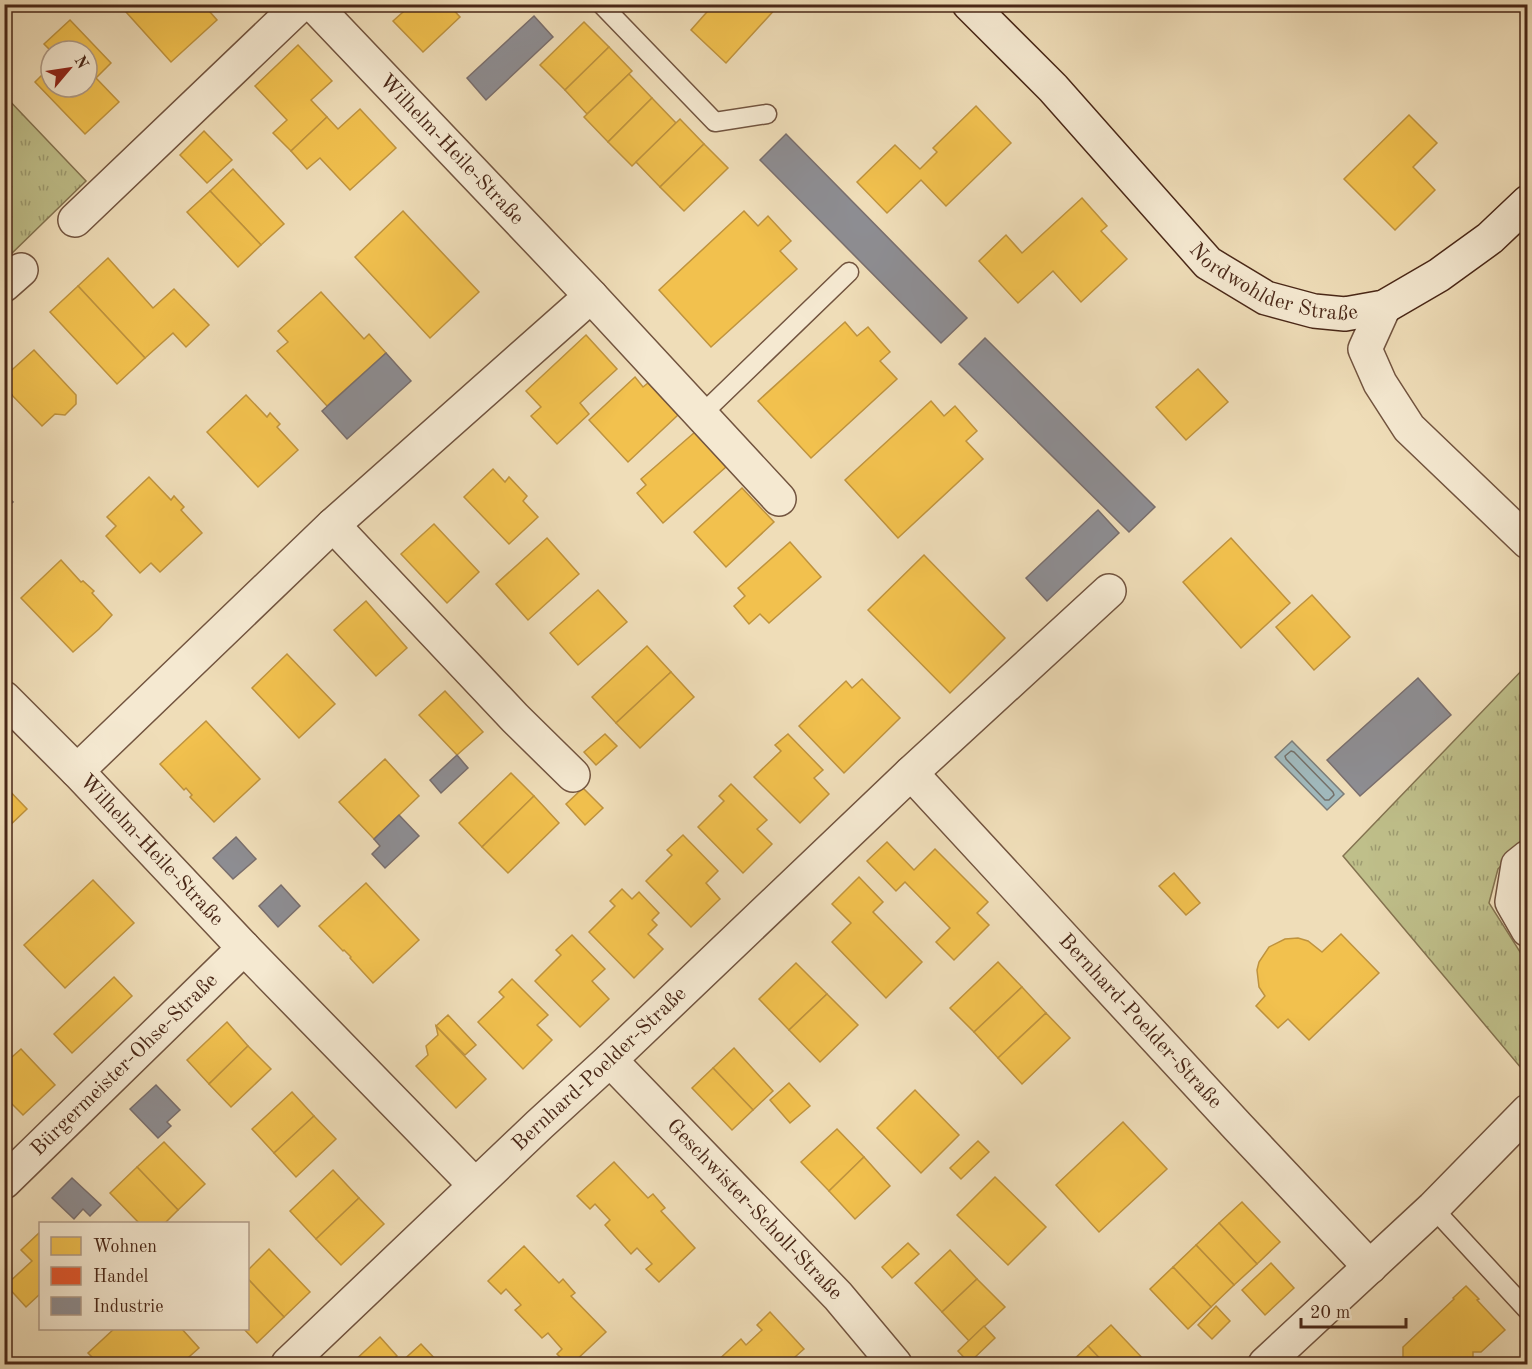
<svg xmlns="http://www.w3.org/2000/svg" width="1532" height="1369" viewBox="0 0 1532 1369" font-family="'Old Standard TT',serif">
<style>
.grass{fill:url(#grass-tufts);stroke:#847350;stroke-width:1.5}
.water{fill:#a0b8bb;stroke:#7d7e79;stroke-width:1.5}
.homes{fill:#f2c14e;stroke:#bf933e;stroke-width:1.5}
.shops{fill:#e4572e;stroke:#b64927;stroke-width:1.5}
.industry{fill:#8d8d92;stroke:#796e6d;stroke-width:1.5}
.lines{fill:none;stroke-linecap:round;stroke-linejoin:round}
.shore{stroke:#747069;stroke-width:1.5}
.service-casing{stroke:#72543f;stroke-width:21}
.minor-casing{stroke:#72543f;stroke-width:36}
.secondary-casing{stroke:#492717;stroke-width:36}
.service{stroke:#f5e9d1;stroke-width:18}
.minor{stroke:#f5e9d1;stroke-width:33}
.secondary{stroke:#f5e9d1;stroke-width:33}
.labels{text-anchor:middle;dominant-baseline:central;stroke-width:6;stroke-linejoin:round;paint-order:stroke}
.street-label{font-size:21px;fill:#492717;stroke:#f5e9d1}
</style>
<defs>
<pattern id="grass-tufts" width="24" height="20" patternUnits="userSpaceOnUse" patternTransform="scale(1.5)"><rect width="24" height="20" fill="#bfbf8a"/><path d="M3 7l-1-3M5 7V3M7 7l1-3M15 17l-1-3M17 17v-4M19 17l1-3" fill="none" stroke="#9d9b70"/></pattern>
</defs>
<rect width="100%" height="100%" fill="#efddb8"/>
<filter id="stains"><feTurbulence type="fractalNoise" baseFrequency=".00333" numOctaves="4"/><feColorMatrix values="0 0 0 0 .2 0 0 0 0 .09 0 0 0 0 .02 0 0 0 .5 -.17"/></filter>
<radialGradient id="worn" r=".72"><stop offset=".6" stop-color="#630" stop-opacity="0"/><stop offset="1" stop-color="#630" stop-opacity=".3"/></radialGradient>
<g class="grass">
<polygon points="5,96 86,181 5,260"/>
<polygon points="1527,665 1527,841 1498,869 1489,903 1527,963 1527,1075 1343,856"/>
</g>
<polygon class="water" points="1292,741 1344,794 1327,810 1275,757"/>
<g class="homes">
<polygon points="134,4 203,4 217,20 171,62 126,12"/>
<polygon points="412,4 448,4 460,17 423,52 393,21"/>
<polygon points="714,4 779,4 779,5 726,63 691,30"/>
<polygon points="70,20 111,63 96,78 119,102 85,134 35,82 51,66 51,87 87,87 87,51 51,51 44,44"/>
<polygon points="584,22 609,47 565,90 540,65"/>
<polygon points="298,45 332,81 311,100 327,117 291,151 273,133 287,120 255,86"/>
<polygon points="609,47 632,71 587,114 565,90"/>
<polygon points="629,74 652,98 608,142 584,117"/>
<polygon points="652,98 676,123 632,166 608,142"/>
<polygon points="976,106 1011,143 946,206 921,180 887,213 857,182 895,145 920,169 937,152 933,148"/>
<polygon points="360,109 396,148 350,190 320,158 307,169 291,151 327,117 338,129"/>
<polygon points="1409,115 1437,143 1413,167 1435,190 1395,230 1344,179"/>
<polygon points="680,119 704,144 660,187 636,162"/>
<polygon points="204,131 232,160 207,183 180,155"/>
<polygon points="704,144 728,168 684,211 660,187"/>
<polygon points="233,169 284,224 261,245 210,191"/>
<polygon points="210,191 261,245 238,267 187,212"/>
<polygon points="1082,198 1107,226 1101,231 1127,259 1081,302 1053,271 1018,303 979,261 1006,235 1022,253"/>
<polygon points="403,211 479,292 430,338 355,257"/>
<polygon points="744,211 758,226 768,216 791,241 780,251 797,269 711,347 659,290"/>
<polygon points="108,258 153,308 174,289 209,325 186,347 173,333 145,358 78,286"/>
<polygon points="78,286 145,358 117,384 50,312"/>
<polygon points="321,292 364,339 369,334 386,353 327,406 277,351 288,342 278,331"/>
<polygon points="845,322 857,336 868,327 890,352 880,361 897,379 811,458 758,401"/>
<polygon points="586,335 617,369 580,403 589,414 557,444 531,416 541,407 526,391"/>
<polygon points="34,350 76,395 76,404 65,415 55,414 42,426 4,387 4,377"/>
<polygon points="1198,369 1228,402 1186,440 1156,407"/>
<polygon points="635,377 643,387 648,383 678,415 628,462 589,420"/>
<polygon points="246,395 267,417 270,413 280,424 277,427 298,450 258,487 207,432"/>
<polygon points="931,401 944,416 955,406 977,431 966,441 983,459 898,538 845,480"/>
<polygon points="695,432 726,467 663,523 637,493 646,485 641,479"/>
<polygon points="493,469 505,482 509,477 527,496 523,501 538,517 509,544 464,497"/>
<polygon points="149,477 171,500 174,496 184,507 181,510 202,533 160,572 151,563 140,573 106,536 116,526 107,517"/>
<polygon points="742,488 774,522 726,567 694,532"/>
<polygon points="434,524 479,572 447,603 401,554"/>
<polygon points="547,538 579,574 528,620 496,584"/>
<polygon points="1231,538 1290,603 1241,648 1183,582"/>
<polygon points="790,542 821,577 769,623 760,614 749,624 734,606 745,596 738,588"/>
<polygon points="924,555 1005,638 950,693 868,610"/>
<polygon points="61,560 81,582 83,581 94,591 92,593 112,615 99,629 73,652 21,598"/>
<polygon points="598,590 627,622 578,665 550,633"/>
<polygon points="1312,595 1350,637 1314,670 1276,627"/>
<polygon points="366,601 407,648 376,676 334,630"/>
<polygon points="647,646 671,672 616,723 592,697"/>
<polygon points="287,654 335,704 299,738 252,688"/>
<polygon points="671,672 694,697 640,748 616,723"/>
<polygon points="862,679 900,718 844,773 799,726 846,681 852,688"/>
<polygon points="445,691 483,732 457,755 419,715"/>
<polygon points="206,721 260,779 214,822 190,797 192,795 186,788 184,790 160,764"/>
<polygon points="605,734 617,746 596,765 584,752"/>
<polygon points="788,734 823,770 814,778 829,794 800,823 754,777 781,751 775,745"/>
<polygon points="385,759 419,796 374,839 339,802"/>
<polygon points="511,773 534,796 482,847 459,823"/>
<polygon points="731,784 767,820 757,829 772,844 743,873 698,827 724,801 719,796"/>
<polygon points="4,785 27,809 4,831"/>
<polygon points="583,788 603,808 585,825 566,804"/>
<polygon points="534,796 559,823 508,873 482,847"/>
<polygon points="683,835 718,871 706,883 720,899 691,927 646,881 672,855 667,850"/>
<polygon points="887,842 914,870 935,849 988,902 977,913 989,925 954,960 936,942 950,928 905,882 896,891 867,861"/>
<polygon points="1174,873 1200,903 1186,915 1159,886"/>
<polygon points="859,877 883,902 873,912 922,962 886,998 832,942 851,923 832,904"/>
<polygon points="93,880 134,923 65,988 24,945"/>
<polygon points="366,883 419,940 373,983 350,958 351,957 344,950 343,951 319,926"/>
<polygon points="622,889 632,899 639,892 659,913 652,920 657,925 648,934 663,949 634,978 589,932 615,906 610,901"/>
<polygon points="1341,934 1379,973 1309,1040 1288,1019 1278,1028 1256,1006 1265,996 1259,987 1257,970 1259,962 1269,947 1285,939 1298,938 1308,941 1322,952"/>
<polygon points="572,935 605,969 592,981 609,999 580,1027 535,981 561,955 556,950"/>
<polygon points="998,962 1022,987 974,1032 950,1008"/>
<polygon points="796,963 827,994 789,1030 759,999"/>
<polygon points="114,977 132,996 72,1053 54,1034"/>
<polygon points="512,979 548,1015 537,1025 552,1040 523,1069 478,1022 504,997 499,992"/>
<polygon points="1022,987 1046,1013 998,1058 974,1032"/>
<polygon points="827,994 858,1025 820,1062 789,1030"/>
<polygon points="1046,1013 1070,1038 1022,1084 998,1058"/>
<polygon points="448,1015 476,1045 465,1055 436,1026"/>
<polygon points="227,1022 248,1046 209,1084 187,1060"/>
<polygon points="436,1026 486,1079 456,1108 416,1066 428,1055 426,1046 438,1035"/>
<polygon points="248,1046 271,1069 231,1107 209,1084"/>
<polygon points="734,1048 773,1091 753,1110 713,1068"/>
<polygon points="21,1049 55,1085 23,1115 4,1096 4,1064"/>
<polygon points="713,1068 753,1110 732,1130 692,1088"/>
<polygon points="789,1083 810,1106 790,1123 770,1100"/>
<polygon points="915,1090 959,1135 921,1173 877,1128"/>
<polygon points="292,1092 314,1116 274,1153 252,1129"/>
<polygon points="314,1116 336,1139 296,1177 274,1153"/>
<polygon points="1123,1122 1167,1169 1099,1232 1056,1185"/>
<polygon points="837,1129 864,1157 829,1191 801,1162"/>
<polygon points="978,1141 989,1152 961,1179 950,1168"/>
<polygon points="164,1142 205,1184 178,1210 137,1167"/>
<polygon points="864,1157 890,1186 855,1219 829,1191"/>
<polygon points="614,1162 648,1198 653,1194 665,1208 661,1211 695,1248 659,1282 646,1269 652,1264 637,1248 631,1254 605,1225 610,1220 595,1204 590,1209 577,1196"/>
<polygon points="137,1167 178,1210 164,1224 140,1224 110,1193"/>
<polygon points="333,1170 359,1198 316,1239 290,1211"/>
<polygon points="995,1177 1046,1227 1008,1265 957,1215"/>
<polygon points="359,1198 384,1224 341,1265 316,1239"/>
<polygon points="1242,1202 1280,1242 1257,1264 1219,1223"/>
<polygon points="1219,1223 1257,1264 1234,1285 1196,1245"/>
<polygon points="40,1232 40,1294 26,1307 6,1285 32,1261 21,1250"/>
<polygon points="908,1243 919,1254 892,1278 882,1267"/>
<polygon points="1196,1245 1234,1285 1211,1307 1173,1267"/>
<polygon points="524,1246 559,1283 563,1279 575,1293 571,1296 606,1332 572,1364 567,1364 557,1354 562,1349 548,1333 542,1338 515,1310 521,1305 506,1289 501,1294 488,1281"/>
<polygon points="269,1249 310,1292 284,1317 248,1279 248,1270"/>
<polygon points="950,1250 977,1279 942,1312 915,1283"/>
<polygon points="1271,1263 1294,1288 1265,1315 1242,1290"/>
<polygon points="1173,1267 1211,1307 1188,1329 1150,1289"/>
<polygon points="248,1279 284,1317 257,1343 243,1328 248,1328"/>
<polygon points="977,1279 1005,1307 969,1341 942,1312"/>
<polygon points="1466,1286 1479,1299 1477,1300 1505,1330 1481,1352 1473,1352 1473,1364 1481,1364 1403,1364 1403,1347 1454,1299 1453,1298"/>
<polygon points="1216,1306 1230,1321 1212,1339 1198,1325"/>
<polygon points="770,1312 804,1349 787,1364 714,1364 741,1339 746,1345 762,1330 757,1325"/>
<polygon points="1111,1325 1148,1364 1105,1364 1088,1346"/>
<polygon points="984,1326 995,1338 969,1363 958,1351"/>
<polygon points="115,1328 181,1328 199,1348 181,1364 99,1364 88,1353"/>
<polygon points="380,1337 397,1356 388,1364 351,1364"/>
<polygon points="421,1344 440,1364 399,1364"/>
<polygon points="1088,1346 1105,1364 1069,1364"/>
<polygon points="1322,1358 1328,1364 1314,1364"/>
</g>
<polygon class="shops" points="1528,343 1528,357 1521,350"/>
<g class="industry">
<polygon points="534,16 553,37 486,100 467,78"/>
<polygon points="786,134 967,318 941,343 760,160"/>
<polygon points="985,338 1155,507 1129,532 959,364"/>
<polygon points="386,353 411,381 347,439 322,411"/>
<polygon points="4,387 12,395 4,402"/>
<polygon points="4,493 13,502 4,510"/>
<polygon points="1098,510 1119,533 1047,601 1026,578"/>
<polygon points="1418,678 1451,715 1360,796 1327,760"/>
<polygon points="457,755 468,768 441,793 430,780"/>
<polygon points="399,815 419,836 385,868 372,854 380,846 374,839"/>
<polygon points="236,837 256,859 233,879 213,858"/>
<polygon points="281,885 300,906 278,927 259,906"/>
<polygon points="156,1085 180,1110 167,1122 171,1126 158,1138 130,1109"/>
<polygon points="72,1178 101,1205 90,1216 83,1209 74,1219 52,1198"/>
</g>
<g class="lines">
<polygon class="shore" points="1291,751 1294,752 1333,792 1334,795 1329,800 1325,800 1286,759 1285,756"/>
<g class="service-casing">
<g id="service">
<polyline points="601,4 715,122 767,114"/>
<polyline points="701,415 849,272"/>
<polyline points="1433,1208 1528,1311"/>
</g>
</g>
<g class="minor-casing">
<g id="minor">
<path id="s1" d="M313,4L591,296L333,525L77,771L244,948L475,1185"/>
<polyline points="75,220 301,4"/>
<polyline points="4,285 21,270"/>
<polyline points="591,296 779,499"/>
<polyline points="1384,307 1365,349 1380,383 1409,428 1528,542"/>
<polyline points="333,525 515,718 573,775"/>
<polyline points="4,698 77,771"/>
<path id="s2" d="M911,773L1238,1127L1370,1267"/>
<polyline points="1528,857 1518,865 1512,902 1528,930"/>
<path id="s3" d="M610,1060L838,1296L895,1364"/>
<path id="s4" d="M4,1182L244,948"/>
<path id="s5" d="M288,1364L539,1125L610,1060L911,773L1109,591"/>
<polyline points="1265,1364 1433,1208 1528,1111"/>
</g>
</g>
<g class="secondary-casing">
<g id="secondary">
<path id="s6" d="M969,4L1053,88L1208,263L1266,298L1314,311L1345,314L1384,307L1439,275L1490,238L1528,202"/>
</g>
</g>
<use href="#service" class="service"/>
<use href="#minor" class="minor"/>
<use href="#secondary" class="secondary"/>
</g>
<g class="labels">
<g class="street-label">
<text stroke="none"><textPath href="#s1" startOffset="201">Wilhelm-Heile-Straße</textPath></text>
<text stroke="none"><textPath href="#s6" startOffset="422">Nordwohlder Straße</textPath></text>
<text stroke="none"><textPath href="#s1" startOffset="1212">Wilhelm-Heile-Straße</textPath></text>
<text stroke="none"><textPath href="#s2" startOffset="338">Bernhard-Poelder-Straße</textPath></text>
<text stroke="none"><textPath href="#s4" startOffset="168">Bürgermeister-Ohse-Straße</textPath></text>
<text stroke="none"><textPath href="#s5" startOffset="429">Bernhard-Poelder-Straße</textPath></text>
<text stroke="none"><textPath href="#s3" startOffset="208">Geschwister-Scholl-Straße</textPath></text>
</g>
</g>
<rect width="1532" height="1369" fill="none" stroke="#efddb8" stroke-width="24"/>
<rect x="6" y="6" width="1520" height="1357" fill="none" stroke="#492717" stroke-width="3"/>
<rect x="12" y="12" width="1508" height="1345" fill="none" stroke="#492717" stroke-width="1.5"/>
<rect x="39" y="1222" width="210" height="108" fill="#f5e9d1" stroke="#b09b87" stroke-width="1.5"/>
<rect x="51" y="1237" width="30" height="18" fill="#f2c14e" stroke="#b09b87" stroke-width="1.5"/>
<text x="93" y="1252" font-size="18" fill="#492717">Wohnen</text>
<rect x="51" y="1267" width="30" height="18" fill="#e4572e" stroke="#b09b87" stroke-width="1.5"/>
<text x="93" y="1282" font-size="18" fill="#492717">Handel</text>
<rect x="51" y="1297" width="30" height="18" fill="#8d8d92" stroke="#b09b87" stroke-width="1.5"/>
<text x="93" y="1312" font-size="18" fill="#492717">Industrie</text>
<g transform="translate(69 69) rotate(61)"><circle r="28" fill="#f5e9d1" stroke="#b09b87" stroke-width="1.5"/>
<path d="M0-4.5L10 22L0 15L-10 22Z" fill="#8f2418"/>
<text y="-9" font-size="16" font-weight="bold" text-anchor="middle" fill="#492717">N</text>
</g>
<path d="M1301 1318v9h105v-9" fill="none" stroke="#492717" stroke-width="3"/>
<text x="1310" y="1318" font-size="18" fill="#492717" stroke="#f5e9d1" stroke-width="4.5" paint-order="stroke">20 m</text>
<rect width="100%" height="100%" filter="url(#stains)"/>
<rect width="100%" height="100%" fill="url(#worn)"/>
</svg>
